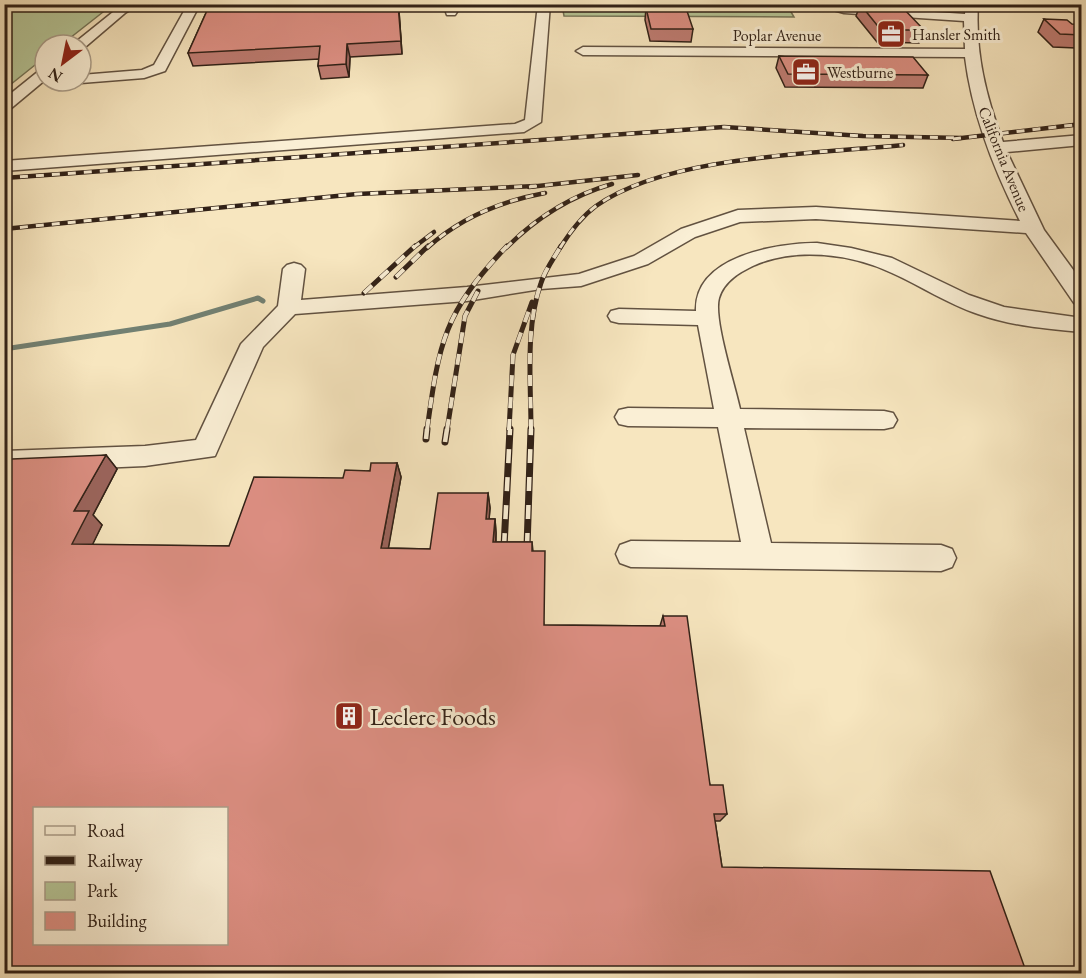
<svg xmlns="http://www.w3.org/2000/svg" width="1086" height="978" viewBox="0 0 1086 978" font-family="'EB Garamond',serif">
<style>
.green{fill:#b6c697;stroke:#747457;stroke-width:1.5}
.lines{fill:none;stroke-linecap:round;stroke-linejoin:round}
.stream{stroke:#728072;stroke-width:5}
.minor-casing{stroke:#625241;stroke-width:3}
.minor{fill:#faefd5;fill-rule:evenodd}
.rail-far2-casing{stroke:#312117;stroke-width:4.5}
.rail-far1-casing{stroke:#312117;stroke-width:5}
.rail-casing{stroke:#312117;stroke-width:7}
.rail-far2{stroke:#faefd5;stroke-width:3;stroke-dasharray:8;stroke-linecap:butt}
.rail-far1{stroke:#faefd5;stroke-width:4;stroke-dasharray:11;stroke-linecap:butt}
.rail{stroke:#faefd5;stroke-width:4.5;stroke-dasharray:14;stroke-linecap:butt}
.wall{fill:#be7b71;stroke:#312117;stroke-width:1.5}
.shaded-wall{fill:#9b645c;stroke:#312117;stroke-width:1.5}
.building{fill:#dd8f83;stroke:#312117;stroke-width:1.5;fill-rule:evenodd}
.labels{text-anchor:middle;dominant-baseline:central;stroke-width:6;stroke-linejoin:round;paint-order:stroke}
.far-poi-label{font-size:16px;fill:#312117;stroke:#faefd5;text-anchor:start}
.far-street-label{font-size:16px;fill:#312117;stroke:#faefd5}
.near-poi-label{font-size:24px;fill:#312117;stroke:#faefd5;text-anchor:start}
</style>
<rect width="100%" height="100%" fill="#f7e6bf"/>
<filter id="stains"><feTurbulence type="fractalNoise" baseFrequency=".00333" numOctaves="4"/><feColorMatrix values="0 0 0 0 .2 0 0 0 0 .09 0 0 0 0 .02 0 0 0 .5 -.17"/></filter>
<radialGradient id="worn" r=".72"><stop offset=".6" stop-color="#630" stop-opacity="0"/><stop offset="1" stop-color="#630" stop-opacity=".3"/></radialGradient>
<g class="green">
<polygon points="5,4 112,4 112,5 61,45 45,45 45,57 5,89"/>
<polygon points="562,5 787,5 794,17 564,16"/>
</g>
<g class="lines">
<polyline class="stream" points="4,349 170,324 258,298 263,301"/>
<g class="minor-casing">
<g id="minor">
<polygon points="123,4 140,4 125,13 84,48 81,49 81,45 72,45"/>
<polygon points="188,4 200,4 165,71 144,78 81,83 75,81 81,81 81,75 142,70 154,65"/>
<polygon points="443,4 455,4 457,12 455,15 447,15"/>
<polygon points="538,4 550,4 541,122 524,132 4,171 4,161 515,124 525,120"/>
<path d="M812,4L965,14L966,4H978C975,53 986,97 1003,142L1082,135V145L1007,152L1044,230L1082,282V305L1074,303L1026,233L816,219L740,222L695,237L648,264L581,286L541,289L467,301L295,314L263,347L215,456L145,466L4,472V451L145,446L196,440L241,344L278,306L283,269L287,265L294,263L301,265L305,269L301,300L467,287L579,274L634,256L681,229L738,210L816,207L1020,221C994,170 972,114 965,57L583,55L576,51L583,47L965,49L964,21L844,13Z"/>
<polygon points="45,69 45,80 9,110 4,112 4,99 40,70"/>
<path d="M817,243L851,248L892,258L969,295L1004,307L1082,318V332C1047,329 1012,326 978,314C948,304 921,286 892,273C852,254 797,247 755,265C740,272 724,281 719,298C713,318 735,385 740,409L884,411L893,413L897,420L893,427L884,429L744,428L771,543L941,545L952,549L956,558L952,567L941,571L631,567L620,563L616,554L620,545L631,541L741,542L718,427L628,426L619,424L615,417L619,410L628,408L714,409L698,325L619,323L611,321L608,316L611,311L619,309L696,311C694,256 777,243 817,243Z"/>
</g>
</g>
<use href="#minor" class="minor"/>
<g class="rail-far2-casing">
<g id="rail-far2">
<polyline points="953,139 1082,124"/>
<polyline points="4,178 724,127 863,136 961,138"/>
<polyline points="529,187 638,175"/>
<polyline points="4,229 357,194 536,186"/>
<polyline points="413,248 434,232"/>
<path d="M427,248C460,218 501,201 545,193"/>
<path d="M506,248C537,217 570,196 612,184"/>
<path d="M560,248C570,232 581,217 596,206C668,155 816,154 903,145"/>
</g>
</g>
<g class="rail-far1-casing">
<g id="rail-far1">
<polyline points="396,277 428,246"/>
<polyline points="364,293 415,246"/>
<path d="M427,430C439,342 444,312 507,246"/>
<polyline points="447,430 465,316 478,291"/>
<polyline points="509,430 513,355 532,302"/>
<path d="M531,430C531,382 525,328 541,283C545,270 554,258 561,246"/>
</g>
</g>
<g class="rail-casing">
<g id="rail">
<polyline points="426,439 427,429"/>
<polyline points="445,442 447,429"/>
<polyline points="504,547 510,429"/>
<polyline points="527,547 531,429"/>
</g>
</g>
<use href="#rail-far2" class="rail-far2"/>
<use href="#rail-far1" class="rail-far1"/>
<use href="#rail" class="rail"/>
</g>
<g class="wall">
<polygon points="210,4 437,8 399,11 402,54 350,57 349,77 321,79 318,66 319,59 193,66 188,53"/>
<polygon points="854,4 888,4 887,6 924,30 919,43 877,42 856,16 860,5"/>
<polygon points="646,8 693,29 691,42 650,41 645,20"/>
<polygon points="1044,19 1082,35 1082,53 1076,48 1053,47 1038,32"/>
<polygon points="779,56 928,75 923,88 785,87 776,68"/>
<polygon points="106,455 117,469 93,515 102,525 92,545 229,546 343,478 397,463 401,477 388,548 430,549 488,493 490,508 489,519 495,519 496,533 496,542 532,542 533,551 544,625 660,626 663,616 710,785 727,814 720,821 715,821 722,867 4,974 4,470"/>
</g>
<g class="shaded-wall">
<polygon points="398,4 436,4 437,8 399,11 402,54"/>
<polygon points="347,44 350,57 349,77 346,64"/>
<polygon points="106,455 117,469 93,515 102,525 86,558 72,544 74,511"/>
<polygon points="397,463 401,477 386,562 381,548"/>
<polygon points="488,493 490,508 488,533 486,519"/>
<polygon points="495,519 496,533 495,555 493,542"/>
</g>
<g class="building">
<polygon points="210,4 398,4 401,41 347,44 346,64 318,66 320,46 188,53"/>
<polygon points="860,4 902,7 924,30 881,30"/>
<polygon points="646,8 686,8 693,29 651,29"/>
<polygon points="1044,19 1067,20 1072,24 1082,25 1082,35 1060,34"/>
<polygon points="779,56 913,57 928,75 788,74"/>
<path d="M106,455L74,511H89L72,544L229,546L254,477L343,478L345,470L370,471L371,463H397L381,548L430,549L438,493H488L486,519H495L493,542H532V551H545L544,625L665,626L663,616H687L710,785H723L727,814H714L722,867L990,871L1027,974H4V470L12,459ZM34,808H226V944H34Z"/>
</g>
<defs>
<g id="office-square" transform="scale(1.5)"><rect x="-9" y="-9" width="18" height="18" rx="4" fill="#8f2418" stroke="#faefd5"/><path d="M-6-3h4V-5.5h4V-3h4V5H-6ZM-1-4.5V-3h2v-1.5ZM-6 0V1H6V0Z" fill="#fff"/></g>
<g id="building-square" transform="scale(1.5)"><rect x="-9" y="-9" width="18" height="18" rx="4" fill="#8f2418" stroke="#faefd5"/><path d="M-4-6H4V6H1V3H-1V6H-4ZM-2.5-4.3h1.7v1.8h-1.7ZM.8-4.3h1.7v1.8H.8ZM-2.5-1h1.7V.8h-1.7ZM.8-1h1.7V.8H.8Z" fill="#fff"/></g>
</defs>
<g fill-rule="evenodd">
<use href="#office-square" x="891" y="34"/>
<use href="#office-square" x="806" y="72"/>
<use href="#building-square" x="349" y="716"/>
</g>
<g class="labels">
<g class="far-poi-label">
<text x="912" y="34">Hansler Smith</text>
<text x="827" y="72">Westburne</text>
</g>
<g class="far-street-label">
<text x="777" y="35">Poplar Avenue</text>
<text transform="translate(1004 159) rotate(68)">California Avenue</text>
</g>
<g class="near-poi-label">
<text x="370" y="716">Leclerc Foods</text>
</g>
</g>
<rect width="1086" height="978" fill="none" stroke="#f7e6bf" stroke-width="24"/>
<rect x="6" y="6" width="1074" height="966" fill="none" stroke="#312117" stroke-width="3"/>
<rect x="12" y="12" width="1062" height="954" fill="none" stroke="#312117" stroke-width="1.5"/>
<rect x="33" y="807" width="195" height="138" fill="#faefd5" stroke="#aa9d89" stroke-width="1.5"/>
<rect x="45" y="826" width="30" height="9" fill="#faefd5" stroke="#aa9d89" stroke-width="1.5"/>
<text x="87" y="837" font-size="18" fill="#312117">Road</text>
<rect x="45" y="856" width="30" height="9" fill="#312117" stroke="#aa9d89" stroke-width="1.5"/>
<text x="87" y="867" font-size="18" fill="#312117">Railway</text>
<rect x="45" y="882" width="30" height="18" fill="#b6c697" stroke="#aa9d89" stroke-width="1.5"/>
<text x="87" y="897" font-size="18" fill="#312117">Park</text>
<rect x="45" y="912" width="30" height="18" fill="#dd8f83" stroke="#aa9d89" stroke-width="1.5"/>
<text x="87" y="927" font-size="18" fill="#312117">Building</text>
<g transform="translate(63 63) rotate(212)"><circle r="28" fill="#faefd5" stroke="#aa9d89" stroke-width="1.5"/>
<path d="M0-4.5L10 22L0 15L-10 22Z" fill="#8f2418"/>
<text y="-9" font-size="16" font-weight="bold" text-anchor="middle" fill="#312117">N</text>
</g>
<rect width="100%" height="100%" filter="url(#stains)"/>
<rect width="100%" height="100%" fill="url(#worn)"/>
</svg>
